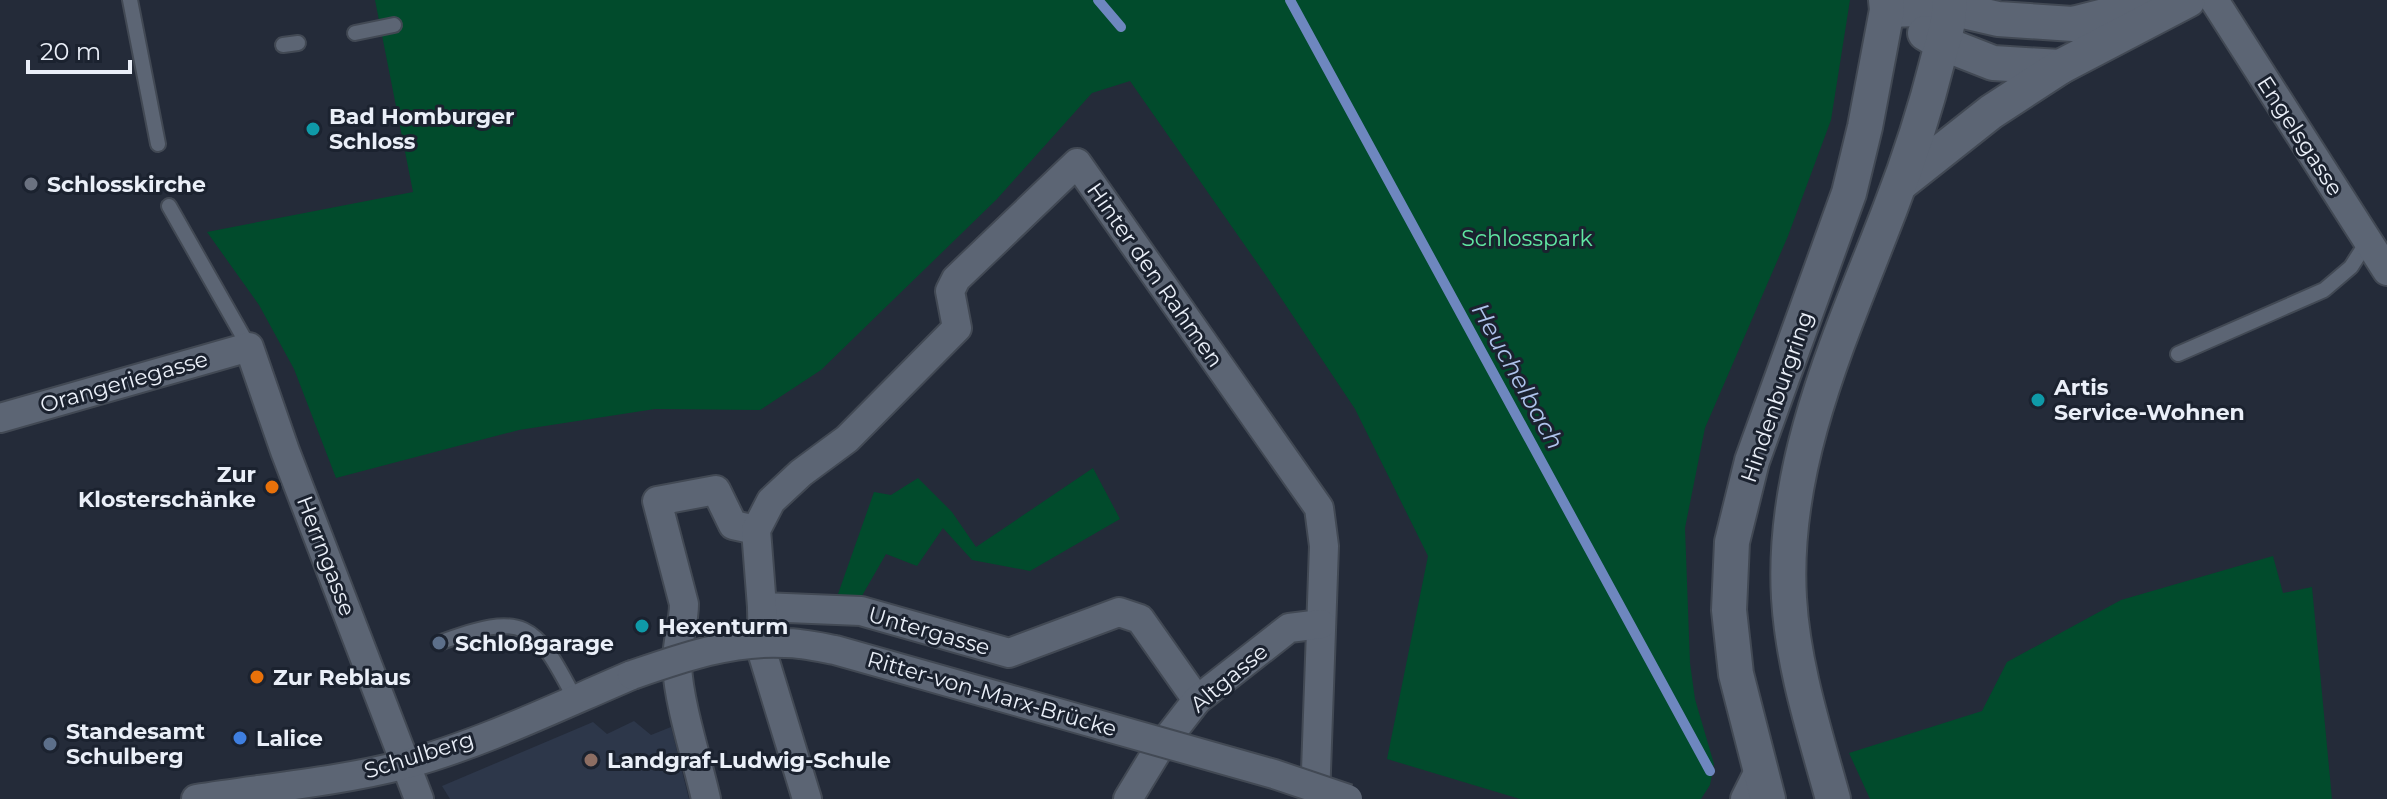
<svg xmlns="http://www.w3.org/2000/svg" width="2387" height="799" viewBox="0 0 2387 799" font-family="Montserrat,sans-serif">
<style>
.built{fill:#2d374a}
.green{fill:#014b2c}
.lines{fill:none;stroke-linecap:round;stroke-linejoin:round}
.stream{stroke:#6e87bf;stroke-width:10}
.service-casing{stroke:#424954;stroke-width:18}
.minor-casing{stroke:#424954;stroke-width:32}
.tertiary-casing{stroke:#424954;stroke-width:38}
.service{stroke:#5c6574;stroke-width:14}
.minor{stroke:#5c6574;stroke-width:28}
.tertiary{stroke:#5c6574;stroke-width:34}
.minor-bridge-casing{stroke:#424954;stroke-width:32;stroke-linecap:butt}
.minor-bridge{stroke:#5c6574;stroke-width:28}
.culture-dot{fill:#0f9aa8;stroke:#1b222f;stroke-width:3}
.worship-dot{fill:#6b7280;stroke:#1b222f;stroke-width:3}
.food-dot{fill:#e8710a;stroke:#1b222f;stroke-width:3}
.service-dot{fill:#5c6f8a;stroke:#1b222f;stroke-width:3}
.shop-dot{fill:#3f7fe0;stroke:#1b222f;stroke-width:3}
.education-dot{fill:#8d6e63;stroke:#1b222f;stroke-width:3}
.labels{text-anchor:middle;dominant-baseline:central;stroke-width:6;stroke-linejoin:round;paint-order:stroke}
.poi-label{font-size:22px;font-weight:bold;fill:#eaeff8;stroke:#1b222f;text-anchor:start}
.street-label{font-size:22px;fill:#eaeff8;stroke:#1b222f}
.park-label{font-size:22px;fill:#60e9a3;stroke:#1b222f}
.water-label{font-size:24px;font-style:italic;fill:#aec3eb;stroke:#1b222f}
</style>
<rect width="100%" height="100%" fill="#242b39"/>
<polygon class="built" points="634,721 651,735 671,727 689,799 450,799 442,786 593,722 607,734"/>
<g class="green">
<polygon points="375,0 1850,0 1831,120 1788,236 1705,428 1685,528 1690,663 1695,699 1714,764 1710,785 1701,799 1520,799 1387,759 1428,556 1355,409 1267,277 1130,81 1092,93 997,199 821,370 760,410 655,409 519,430 336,478 294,369 259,305 207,232 413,192"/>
<polygon points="1093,468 1120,519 1030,571 972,560 943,528 917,566 886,554 859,601 838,594 874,492 891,495 918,478 952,512 976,547"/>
<polygon points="2273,556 2283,593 2312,587 2332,799 1870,799 1849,753 1982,711 2007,662 2121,600"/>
</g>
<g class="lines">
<g class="stream">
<polyline points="1098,0 1121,27"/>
<polyline points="1290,0 1710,771"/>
</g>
<g class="service-casing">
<g id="service">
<polyline points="130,0 158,144"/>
<polyline points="355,33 394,25"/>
<polyline points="283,45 298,43"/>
<polyline points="169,206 249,347"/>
<polyline points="2178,354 2324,290 2351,267 2367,242"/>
<path d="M439,643C524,611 535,622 575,699"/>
</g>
</g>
<g class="minor-casing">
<g id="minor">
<polyline points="2214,0 2387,271"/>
<polyline points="0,418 249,347 285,451 419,799"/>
<polyline points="762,607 861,611 1009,653 1119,612 1140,619 1197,700"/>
<path d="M196,799C265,788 336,782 403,765C479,745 559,706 632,675"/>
<path d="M706,799C697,759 679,705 677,666C676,643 684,625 684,604L657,501L716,490L733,525L756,530"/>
<polyline points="807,799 763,655 762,607 756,530 771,501 801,473 847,439 957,328 950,291 956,279 1077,163 1319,508 1324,546 1315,799"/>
<polyline points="1128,799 1156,753 1197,700 1289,628 1321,624"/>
<polyline points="1745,799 1759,771"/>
</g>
</g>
<g class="tertiary-casing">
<g id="tertiary">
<polyline points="1887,10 1950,8 1998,19 2073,24 2128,10 2149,7"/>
<polyline points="1925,33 1942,43 1993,63 2060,67"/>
<polyline points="1900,184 1991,112 2060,67 2188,0"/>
<polyline points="1768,799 1736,674 1729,610 1732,542 1752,461 1849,193 1865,127 1887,10 1886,0"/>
<path d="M1833,799C1815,733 1793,667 1789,598C1781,461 1842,334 1890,209C1909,160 1925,111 1938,59C1943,41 1951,19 1949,0"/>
</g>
</g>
<use href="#service" class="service"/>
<use href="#minor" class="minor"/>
<use href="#tertiary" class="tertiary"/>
<g class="minor-bridge-casing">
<path id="minor-bridge" d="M632,675C681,658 732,640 785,643C802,643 819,647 835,650L1274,774L1348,799"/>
</g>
<use href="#minor-bridge" class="minor-bridge"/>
</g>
<g class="culture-dot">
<circle cx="313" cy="129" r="8"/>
<circle cx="2038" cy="400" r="8"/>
<circle cx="642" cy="626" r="8"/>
</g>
<circle class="worship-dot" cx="31" cy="184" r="8"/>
<g class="food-dot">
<circle cx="272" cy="487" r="8"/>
<circle cx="257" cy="677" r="8"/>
</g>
<g class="service-dot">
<circle cx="439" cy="643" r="8"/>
<circle cx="50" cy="744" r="8"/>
</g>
<circle class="shop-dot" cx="240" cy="738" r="8"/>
<circle class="education-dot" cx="591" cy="760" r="8"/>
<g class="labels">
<g class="poi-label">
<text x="329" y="116">Bad Homburger<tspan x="329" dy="25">Schloss</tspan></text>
<text x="47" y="184">Schlosskirche</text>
<text x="2054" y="387">Artis<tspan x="2054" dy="25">Service-Wohnen</tspan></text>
<text x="256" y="474" text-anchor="end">Zur<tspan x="256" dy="25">Klosterschänke</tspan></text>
<text x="658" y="626">Hexenturm</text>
<text x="455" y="643">Schloßgarage</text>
<text x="273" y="677">Zur Reblaus</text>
<text x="66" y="731">Standesamt<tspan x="66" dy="25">Schulberg</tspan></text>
<text x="256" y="738">Lalice</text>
<text x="607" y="760">Landgraf-Ludwig-Schule</text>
</g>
<g class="street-label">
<text transform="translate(2300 136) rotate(57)">Engelsgasse</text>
<text transform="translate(1155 275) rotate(55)">Hinter den Rahmen</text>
<text transform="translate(124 382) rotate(-16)">Orangeriegasse</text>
<text transform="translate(1777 397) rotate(-71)">Hindenburgring</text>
<text transform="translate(326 556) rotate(69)">Herrngasse</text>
<text transform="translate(929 631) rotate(16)">Untergasse</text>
<text transform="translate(1229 678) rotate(-40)">Altgasse</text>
<text transform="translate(992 694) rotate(16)">Ritter-von-Marx-Brücke</text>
<text transform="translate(419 755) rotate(-17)">Schulberg</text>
</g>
<g class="park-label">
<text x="1527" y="238">Schlosspark</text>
</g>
<g class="water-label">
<text transform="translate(1518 376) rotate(61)">Heuchelbach</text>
</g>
</g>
<path d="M28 60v12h102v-12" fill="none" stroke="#eaeff8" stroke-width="4"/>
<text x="40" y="60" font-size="24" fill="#eaeff8" stroke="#1b222f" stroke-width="6" paint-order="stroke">20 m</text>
</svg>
